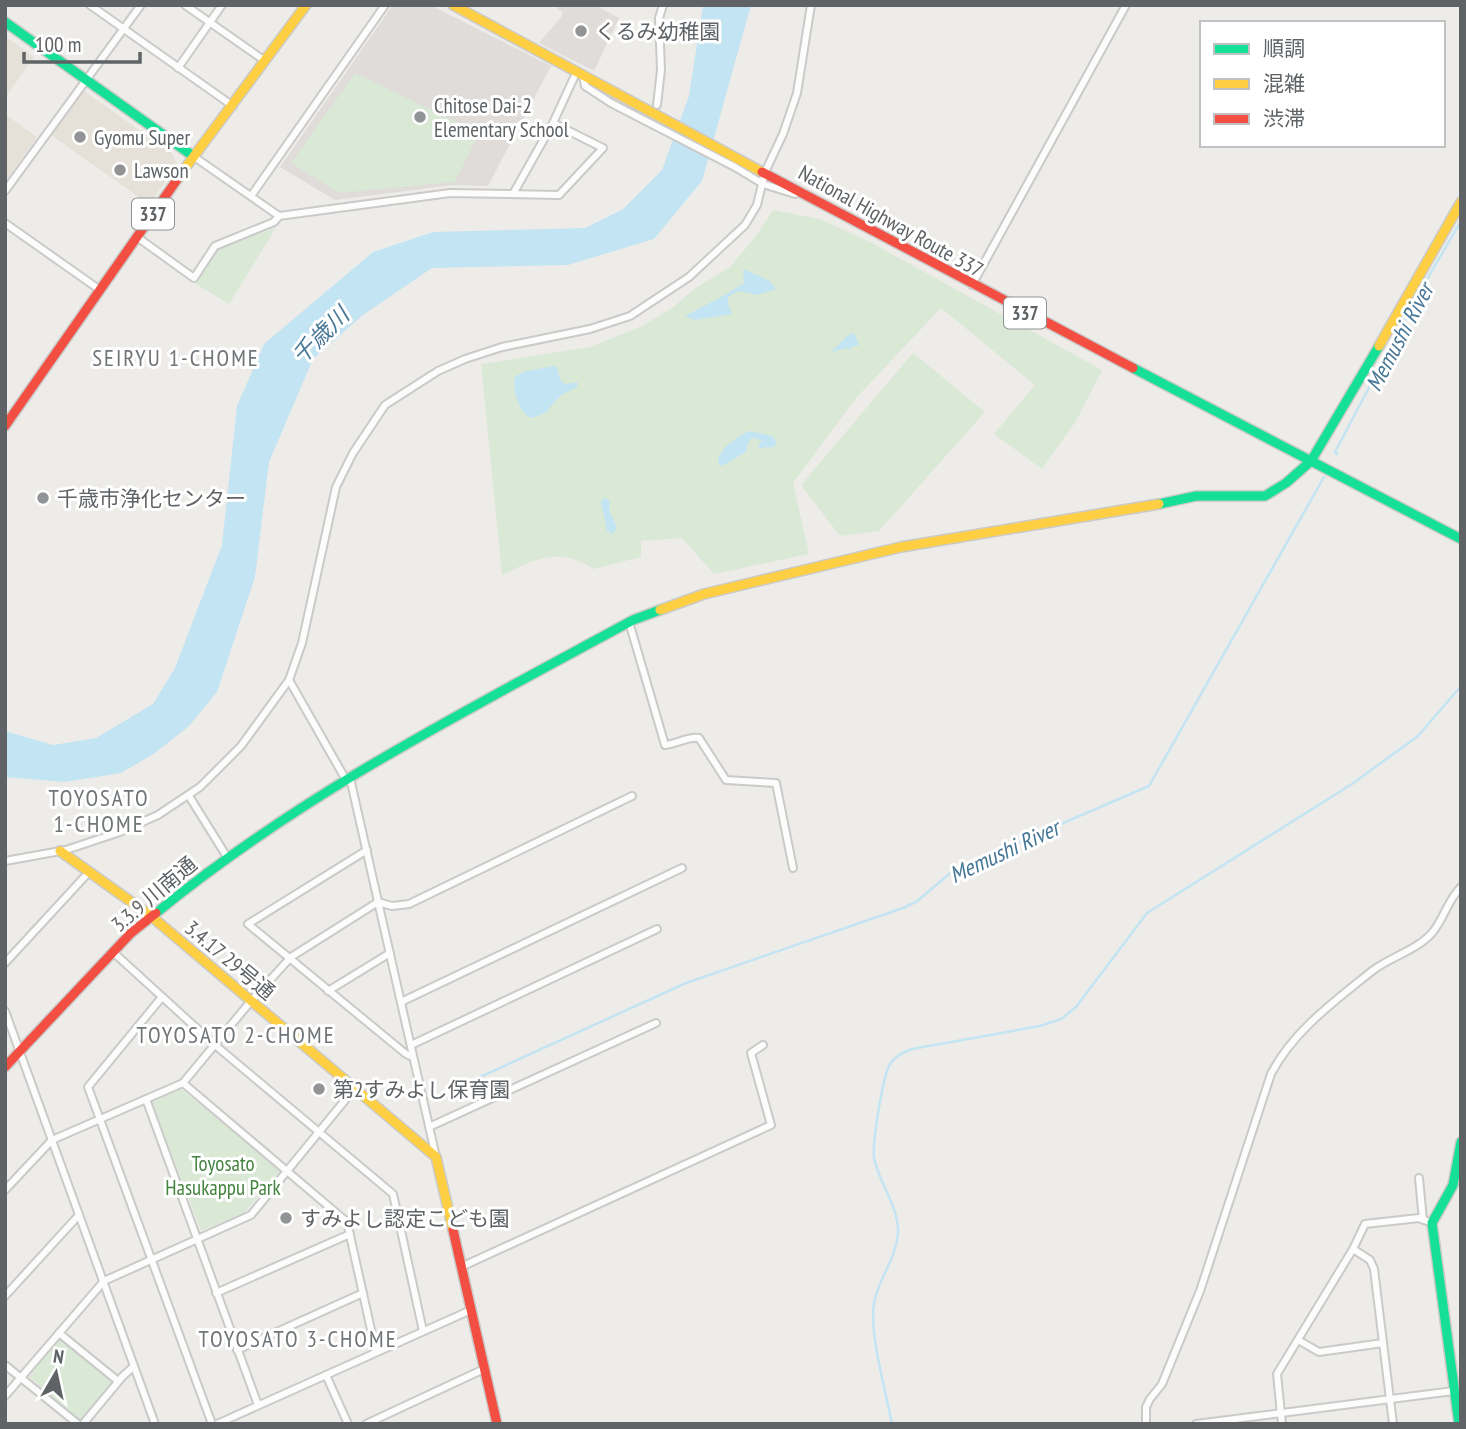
<svg xmlns="http://www.w3.org/2000/svg" width="1466" height="1429" viewBox="0 0 1466 1429" font-family="'PT Sans Narrow','Noto Sans JP',sans-serif">
<style>
.commercial{fill:#e6e1d8}
.education{fill:#dfdcd9}
.green{fill:#dae8d6}
.water{fill:#c3e4f2}
.lines{fill:none;stroke-linecap:round;stroke-linejoin:round}
.stream{stroke:#c3e4f2;stroke-width:2.5}
.street-casing{stroke:#cacac9;stroke-width:10}
.fast-casing{stroke:#cacac9;stroke-width:12}
.slow-casing{stroke:#cacac9;stroke-width:12}
.jam-casing{stroke:#cacac9;stroke-width:12}
.street{stroke:#fcfcfc;stroke-width:6}
.fast{stroke:#16e098;stroke-width:9}
.slow{stroke:#ffcf43;stroke-width:9}
.jam{stroke:#f24e42;stroke-width:9}
.poi-dot{fill:#919394;stroke:#fff;stroke-width:2.5}
.labels{text-anchor:middle;dominant-baseline:central;stroke-width:6;stroke-linejoin:round;paint-order:stroke}
.shield{fill:#fff;stroke:#8f9294;stroke-width:2}
.shield-label{font-size:19px;font-weight:bold;fill:#5f6366}
.poi-label{font-size:21px;fill:#5f6366;stroke:#fff;text-anchor:start}
.street-label{font-size:21px;fill:#5f6366;stroke:#fff}
.park-label{font-size:21px;fill:#458440;stroke:#fff}
.water-label{font-size:23px;font-style:italic;fill:#477797;stroke:#fff}
.neighbourhood-label{font-size:23px;letter-spacing:2px;fill:#707578;stroke:#fff}
</style>
<rect width="100%" height="100%" fill="#eeece9"/>
<g class="commercial">
<polygon points="5,36 34,57 5,98"/>
<polygon points="84,91 173,154 176,164 174,170 149,204 51,135"/>
<polygon points="5,114 37,137 5,182"/>
</g>
<g class="education">
<polygon points="393,5 430,5 551,66 488,186 453,185 335,200 280,167"/>
<polygon points="558,5 595,5 619,18 594,71 539,43 562,16 562,11 557,9"/>
</g>
<g class="green">
<polygon points="355,73 479,133 455,182 339,193 291,163"/>
<path d="M773,210L820,219L870,242L1102,370L1076,421L1042,469L994,434L1035,385L941,308L856,398L793,483L809,554L714,574L682,538L641,541V557L593,569C559,546 534,560 502,575L481,364L590,347L642,326L672,308L697,287L730,267L756,236Z"/>
<polygon points="276,228 229,304 196,284 218,248"/>
<polygon points="913,353 985,412 879,531 840,536 801,485"/>
<polygon points="181,1089 281,1170 244,1213 201,1231 152,1102"/>
<polygon points="58,1338 114,1382 81,1421 27,1375"/>
</g>
<g class="water">
<polygon points="703,5 751,5 702,181 654,239 568,265 432,268 363,315 313,359 269,462 255,577 217,692 189,726 155,753 121,773 65,782 5,777 5,731 53,745 96,738 153,704 175,668 222,545 237,406 264,344 373,252 433,232 585,228 623,209 662,170 689,96"/>
<polygon points="743,269 770,281 776,289 758,295 738,291 728,297 728,304 732,314 695,320 685,316 725,295 744,283"/>
<polygon points="854,333 859,345 851,347 849,350 848,348 831,352 847,336"/>
<path d="M553,366L557,367L560,379L565,384L578,382L577,387L561,395L545,413L532,418C519,415 512,388 515,377L523,372Z"/>
<path d="M750,431L772,436L777,442L774,447L760,448L758,446L762,440L752,438L748,443L746,452L722,466L718,463C718,449 739,435 750,431Z"/>
<polygon points="605,497 610,502 609,511 617,527 613,534 607,531 601,502"/>
</g>
<g class="lines">
<g class="stream">
<polyline points="1337,454 1335,452 1419,293 1461,221"/>
<polyline points="458,1087 686,983 903,908 916,902 954,870 1149,786 1324,477"/>
<path d="M892,1424C886,1392 869,1333 874,1303C878,1279 896,1260 898,1233C899,1207 879,1183 874,1158C872,1144 883,1075 890,1064C895,1056 904,1052 912,1049L1040,1026L1061,1019L1076,1007L1147,913L1352,784L1418,736L1461,686"/>
</g>
<g class="street-casing">
<g id="street">
<polyline points="90,5 233,106"/>
<polyline points="185,5 265,61"/>
<polyline points="178,68 222,5"/>
<polyline points="583,76 585,86 611,103 735,167 763,184 795,194"/>
<polyline points="657,105 661,70 659,18 663,5"/>
<polyline points="193,156 279,216 450,193 559,195 603,148 553,123"/>
<polyline points="5,191 141,5"/>
<polyline points="513,194 553,123 577,71"/>
<polyline points="251,196 385,5"/>
<polyline points="5,223 100,290"/>
<polyline points="137,237 194,278 215,246 274,222 279,216"/>
<polyline points="972,285 1126,5"/>
<path d="M629,622L665,745C677,744 688,736 699,738L726,780L776,783L793,868"/>
<polyline points="289,680 346,780"/>
<polyline points="350,778 436,1157"/>
<polyline points="189,796 227,857"/>
<polyline points="367,850 248,924 406,1054 413,1057"/>
<polyline points="5,861 66,850 120,832 158,815 200,787 241,746 289,680 302,643 336,487 353,453 385,405 438,371 465,359 502,347 590,329 630,316 689,277 745,225 757,205 765,172 783,134 797,93 811,5"/>
<polyline points="113,952 215,1045 393,1194 423,1331"/>
<polyline points="5,963 89,872"/>
<polyline points="328,991 390,953"/>
<polyline points="162,997 88,1087 212,1424"/>
<polyline points="401,1002 682,868"/>
<polyline points="5,1011 155,1424"/>
<polyline points="411,1045 657,929"/>
<polyline points="183,1083 347,1222 376,1352"/>
<polyline points="146,1099 258,1405"/>
<polyline points="429,1127 656,1023"/>
<polyline points="1419,1178 1423,1220"/>
<polyline points="5,1190 52,1140 183,1083 251,1001 291,957 378,902 392,906 409,904 632,796"/>
<polyline points="1353,1249 1370,1260 1374,1269 1393,1424"/>
<polyline points="461,1267 771,1125 751,1053 763,1045"/>
<polyline points="216,1293 350,1234"/>
<polyline points="5,1296 79,1215"/>
<polyline points="59,1333 118,1381"/>
<polyline points="1298,1340 1319,1352 1383,1343"/>
<polyline points="237,1350 363,1293"/>
<polyline points="5,1365 78,1424"/>
<polyline points="326,1375 348,1424"/>
<polyline points="5,1396 104,1281 251,1215 355,1088"/>
<polyline points="83,1424 122,1377 134,1366"/>
<polyline points="217,1424 471,1310"/>
<polyline points="366,1424 484,1369"/>
<path d="M1146,1424V1407L1150,1399L1162,1384L1200,1291L1271,1074C1293,1031 1335,1001 1372,971C1390,957 1417,950 1432,933C1444,919 1447,901 1461,887"/>
<polyline points="1196,1424 1461,1390"/>
<polyline points="1282,1424 1277,1374 1353,1249 1365,1224 1419,1218 1432,1223"/>
</g>
</g>
<g class="fast-casing">
<g id="fast">
<polyline points="5,22 193,156"/>
<polyline points="1133,368 1311,461 1379,346"/>
<polyline points="1159,504 1196,496 1265,496 1286,483 1311,461 1461,539"/>
<path d="M156,913C301,794 469,709 633,620L660,610"/>
<polyline points="1459,1424 1432,1223 1453,1185 1461,1142"/>
</g>
</g>
<g class="slow-casing">
<g id="slow">
<polyline points="453,5 762,172"/>
<polyline points="183,171 306,5"/>
<polyline points="1379,346 1461,202"/>
<polyline points="660,610 704,594 901,547 1159,504"/>
<polyline points="60,851 151,916 436,1157 453,1230"/>
</g>
</g>
<g class="jam-casing">
<g id="jam">
<polyline points="762,172 1133,368"/>
<polyline points="5,426 183,171"/>
<polyline points="5,1067 131,933 156,913"/>
<polyline points="453,1230 497,1424"/>
</g>
</g>
<use href="#street" class="street"/>
<use href="#fast" class="fast"/>
<use href="#slow" class="slow"/>
<use href="#jam" class="jam"/>
</g>
<g class="poi-dot">
<circle cx="581" cy="31" r="7"/>
<circle cx="420" cy="117" r="7"/>
<circle cx="80" cy="137" r="7"/>
<circle cx="120" cy="170" r="7"/>
<circle cx="43" cy="498" r="7"/>
<circle cx="319" cy="1089" r="7"/>
<circle cx="286" cy="1218" r="7"/>
</g>
<g class="labels">
<g class="shield">
<rect x="132" y="198.5" width="42" height="31" rx="5"/>
<rect x="1004" y="297.5" width="42" height="31" rx="5"/>
</g>
<g class="shield-label">
<text x="153" y="214">337</text>
<text x="1025" y="313">337</text>
</g>
<g class="poi-label">
<text x="595" y="31">くるみ幼稚園</text>
<text x="434" y="105">Chitose Dai-2<tspan x="434" dy="24">Elementary School</tspan></text>
<text x="94" y="137">Gyomu Super</text>
<text x="134" y="170">Lawson</text>
<text x="57" y="498">千歳市浄化センター</text>
<text x="333" y="1089">第2すみよし保育園</text>
<text x="300" y="1218">すみよし認定こども園</text>
</g>
<g class="street-label">
<text transform="translate(891 221) rotate(29)">National Highway Route 337</text>
<text transform="translate(154 894) rotate(-40)">3.3.9 川南通</text>
<text transform="translate(230 960) rotate(40)">3.4.17 29号通</text>
</g>
<g class="park-label">
<text x="223" y="1163">Toyosato<tspan x="223" dy="24">Hasukappu Park</tspan></text>
</g>
<g class="water-label">
<text transform="translate(320 335) rotate(-45)">千歳川</text>
<text transform="translate(1399 337) rotate(-62)">Memushi River</text>
<text transform="translate(1004 851) rotate(-25)">Memushi River</text>
</g>
<g class="neighbourhood-label">
<text x="176" y="357">SEIRYU 1-CHOME</text>
<text x="99" y="797">TOYOSATO<tspan x="99" dy="26">1-CHOME</tspan></text>
<text x="236" y="1034">TOYOSATO 2-CHOME</text>
<text x="298" y="1338">TOYOSATO 3-CHOME</text>
</g>
</g>
<rect width="1466" height="1429" fill="none" stroke="#5f6366" stroke-width="14"/>
<rect x="1200" y="21" width="245" height="126" fill="#ffffff" stroke="#bfc1c2" stroke-width="2"/>
<rect x="1214" y="44" width="35" height="10" fill="#16e098" stroke="#bfc1c2" stroke-width="2"/>
<text x="1263" y="56" font-size="21" fill="#5f6366">順調</text>
<rect x="1214" y="79" width="35" height="10" fill="#ffcf43" stroke="#bfc1c2" stroke-width="2"/>
<text x="1263" y="91" font-size="21" fill="#5f6366">混雑</text>
<rect x="1214" y="114" width="35" height="10" fill="#f24e42" stroke="#bfc1c2" stroke-width="2"/>
<text x="1263" y="126" font-size="21" fill="#5f6366">渋滞</text>
<g transform="translate(56 1373) rotate(9)" stroke="#ffffff" stroke-width="5" paint-order="stroke">
<path d="M0-5L12 26L0 18L-12 26Z" fill="#5f6366"/>
<text y="-10" font-size="19" font-weight="bold" text-anchor="middle" fill="#5f6366">N</text>
</g>
<path d="M24 52v10h116v-10" fill="none" stroke="#5f6366" stroke-width="3.5"/>
<text x="35" y="52" font-size="21" fill="#5f6366" stroke="#ffffff" stroke-width="5" paint-order="stroke">100 m</text>
</svg>
